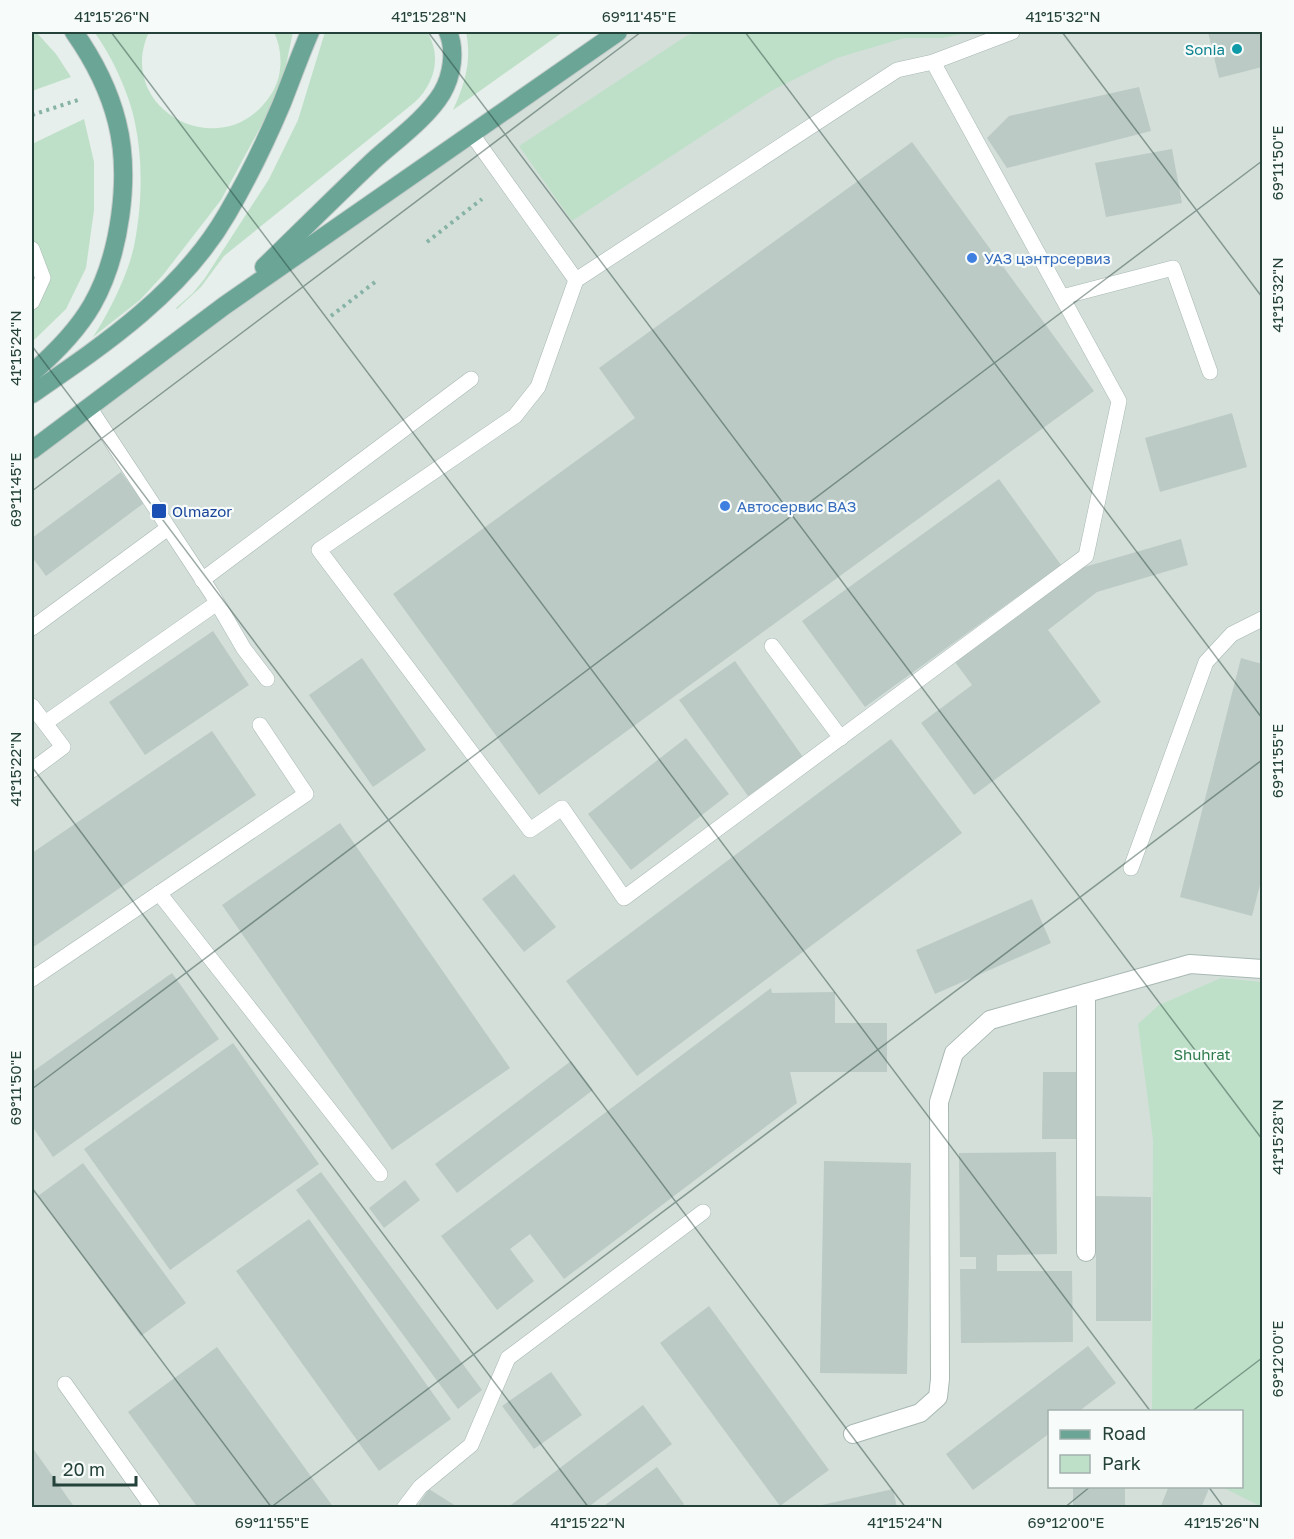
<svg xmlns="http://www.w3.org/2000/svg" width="1294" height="1539" viewBox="0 0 1294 1539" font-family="'Golos Text',sans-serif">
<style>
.built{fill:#d4dfda;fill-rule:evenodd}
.green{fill:#bfe0c8}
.building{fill:#bbcac4}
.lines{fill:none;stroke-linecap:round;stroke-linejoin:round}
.service-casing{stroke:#a8b8b2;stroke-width:16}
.minor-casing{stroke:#a8b8b2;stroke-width:20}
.primary-casing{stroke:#c2cac8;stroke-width:20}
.path{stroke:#86b3a5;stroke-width:4;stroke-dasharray:3 4.5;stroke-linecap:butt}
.service{stroke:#fff;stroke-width:15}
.minor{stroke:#fff;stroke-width:18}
.primary{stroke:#6aa596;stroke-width:18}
.ticks{fill:none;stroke:#24423a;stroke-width:1.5;stroke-opacity:0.45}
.culture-dot{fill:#0f9aa8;stroke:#f7fbf9;stroke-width:2}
.shop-dot{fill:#3f7fe0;stroke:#f7fbf9;stroke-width:2}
.transit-dot{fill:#1a4fb4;stroke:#f7fbf9;stroke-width:2}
.labels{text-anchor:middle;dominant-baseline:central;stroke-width:4.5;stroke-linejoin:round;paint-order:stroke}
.culture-label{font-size:15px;fill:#0d838f;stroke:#f7fbf9;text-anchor:end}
.shop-label{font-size:15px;fill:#366cbe;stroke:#f7fbf9;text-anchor:start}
.transit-label{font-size:15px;fill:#164399;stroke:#f7fbf9;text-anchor:start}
.park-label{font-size:15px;fill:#2d7a4b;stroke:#f7fbf9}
.neatline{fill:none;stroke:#24423a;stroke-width:2}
.ticks-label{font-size:15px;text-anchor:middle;fill:#24423a}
</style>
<rect width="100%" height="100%" fill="#e6efeb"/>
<path class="built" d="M618,32H1262V1507L32,1508V450ZM1050,1412H1242V1486H1050Z"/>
<g class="green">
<polygon points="32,32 36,32 56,54 71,77 32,91"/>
<path d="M94,32H149C113,110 225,169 272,93C283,75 283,51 274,32H293L281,89L221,200L163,275L140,300L93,337C110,311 130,271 135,241C142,204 143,160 135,123C130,95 111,54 94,32Z"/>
<path d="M325,32H427C442,56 435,83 415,102L224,256L201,287L177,309L176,308L193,293L205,278L269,179L298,120Z"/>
<path d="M466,32H563L453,110C465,83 472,61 466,32Z"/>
<polygon points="698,32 972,32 943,38 904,38 837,58 771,91 572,221 519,146 686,36"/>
<polygon points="84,119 94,162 94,210 86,268 66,309 32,342 32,144"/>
<polygon points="1221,978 1262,982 1262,1507 1222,1487 1242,1486 1242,1412 1152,1411 1153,1140 1138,1024 1159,1005"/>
</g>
<g class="building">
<polygon points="1208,32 1262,32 1262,67 1219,78"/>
<polygon points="1139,87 1151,131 1007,168 987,138 1009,116"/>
<polygon points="912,142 1094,391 539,795 393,594 635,418 599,368"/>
<polygon points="1172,149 1182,203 1106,217 1095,163"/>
<polygon points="1232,413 1247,467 1160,492 1145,438"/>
<polygon points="121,472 144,503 46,576 32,557 32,538"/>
<polygon points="999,479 1061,565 865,707 802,621"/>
<polygon points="1181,539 1188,565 1097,592 1048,630 1101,702 974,795 921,723 972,685 955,662 1081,568"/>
<polygon points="213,631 249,685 145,755 109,702"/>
<polygon points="362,658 426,750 373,787 309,695"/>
<polygon points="1241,658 1262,664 1262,877 1252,916 1180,897"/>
<polygon points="735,661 803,757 748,796 679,700"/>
<polygon points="212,731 256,795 32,948 32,853"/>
<polygon points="686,738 729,794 631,870 588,814"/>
<polygon points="891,739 962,833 637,1076 566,981"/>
<polygon points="340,823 510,1068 392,1150 222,905"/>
<polygon points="514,874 556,927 524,952 482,899"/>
<polygon points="1032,899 1051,943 935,994 916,950"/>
<polygon points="172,973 219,1039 53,1157 32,1126 32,1072"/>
<polygon points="771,988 772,993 835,992 835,1023 887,1023 887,1072 790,1072 797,1103 564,1279 530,1234 510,1249 534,1281 497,1310 441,1236"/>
<polygon points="233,1043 319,1164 170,1270 84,1149"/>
<polygon points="571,1061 593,1090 457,1193 435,1164"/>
<polygon points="1043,1072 1080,1072 1079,1139 1042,1139"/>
<polygon points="1056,1152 1057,1254 997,1255 997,1271 1072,1271 1073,1342 961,1343 960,1269 976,1269 976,1257 960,1257 959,1153"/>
<polygon points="824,1161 911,1163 907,1374 820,1373"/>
<polygon points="83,1163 186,1303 141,1336 38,1196"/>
<polygon points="321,1172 482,1390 458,1409 296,1190"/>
<polygon points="405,1180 420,1200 384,1228 369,1208"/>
<polygon points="1096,1196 1151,1197 1151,1321 1096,1321"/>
<polygon points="309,1219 451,1419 379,1471 236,1271"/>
<polygon points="709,1306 829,1470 780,1506 660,1343"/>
<polygon points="1088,1346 1116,1383 1078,1412 1050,1412 1050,1433 973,1490 946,1454"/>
<polygon points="217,1347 334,1508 198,1508 128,1412"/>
<polygon points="551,1372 582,1415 534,1449 502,1406"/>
<polygon points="643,1405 672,1444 587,1508 507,1508"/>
<polygon points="32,1447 75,1508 32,1508"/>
<polygon points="657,1467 684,1504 680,1508 601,1508"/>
<rect x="1073" y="1486" width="52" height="22"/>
<polygon points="1169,1486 1210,1486 1201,1508 1160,1508"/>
<polygon points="429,1489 459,1508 416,1508"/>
<polygon points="893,1489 897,1508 813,1508 813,1507"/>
</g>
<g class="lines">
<g class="service-casing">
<g id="service">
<polyline points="933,62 1119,401 1086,556 624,898 562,808 530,830 319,550 515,416 538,387 576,280 897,70 933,62 1012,32"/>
<polyline points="471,133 576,280"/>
<polyline points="32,249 43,278 32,302"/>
<polyline points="1062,297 1173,268 1210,372"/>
<polyline points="89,407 212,594 244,649 267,679"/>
<polyline points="202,580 471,379"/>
<polyline points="32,628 168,528"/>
<polyline points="772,646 841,738"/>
<polyline points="32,706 63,747 32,770"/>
<polyline points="45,723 217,603"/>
<polyline points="1131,868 1206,662 1232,634 1262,619"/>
<polyline points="159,893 380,1174"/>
<polyline points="32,979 306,794 260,725"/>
<polyline points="65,1384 153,1508"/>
<polyline points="404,1508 420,1487 471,1445 508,1358 703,1212"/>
</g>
</g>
<g class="minor-casing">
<g id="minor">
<polyline points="1086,1252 1086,993"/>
<polyline points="853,1434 920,1413 938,1397 940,1379 939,1102 954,1053 990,1020 1190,964 1262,969"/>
</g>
</g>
<g class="primary-casing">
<g id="primary">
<path d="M264,267C300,232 336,196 373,161C395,141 427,118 442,93C452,76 456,51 448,32"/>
<path d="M32,373C55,353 77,331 92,305C120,256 131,177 117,122C109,90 93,59 74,32"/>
<path d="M32,394C105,344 182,292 227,214C248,178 266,141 282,103C291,80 300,55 310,32"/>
<polyline points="32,450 224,306 618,32"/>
</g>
</g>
<g class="path">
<polyline points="32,115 78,100"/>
<polyline points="427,242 482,199"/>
<polyline points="331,316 375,282"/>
</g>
<use href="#service" class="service"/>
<use href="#minor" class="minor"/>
<use href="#primary" class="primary"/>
</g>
<path class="ticks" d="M111,32L1151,1412M428,32L1262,1139M745,32L1262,718M1062,32L1262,297M32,346L906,1508M32,491L641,32M32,767L589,1508M32,1089L1262,161M32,1188L272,1508M1191,1412L1262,1358M1208,1486L1224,1508M270,1508L1262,760M1064,1508L1091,1486"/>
<circle class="culture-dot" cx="1237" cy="49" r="6"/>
<g class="shop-dot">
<circle cx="972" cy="258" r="6"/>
<circle cx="725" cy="506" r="6"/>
</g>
<rect class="transit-dot" x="151" y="503" width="16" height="16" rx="3"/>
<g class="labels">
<g class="culture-label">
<text x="1225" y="49">Sonia</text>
</g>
<g class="shop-label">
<text x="984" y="258">УАЗ цэнтрсервиз</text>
<text x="737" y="506">Автосервис ВАЗ</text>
</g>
<g class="transit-label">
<text x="172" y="511">Olmazor</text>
</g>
<g class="park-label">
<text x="1202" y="1054">Shuhrat</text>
</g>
</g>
<rect width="1294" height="1539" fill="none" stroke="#f7fbf9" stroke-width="66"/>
<rect x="1048" y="1410" width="195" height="78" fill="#f7fbf9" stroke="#a3b1ad" stroke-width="1.5"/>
<rect x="1060" y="1430" width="30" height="9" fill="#6aa596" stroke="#a3b1ad" stroke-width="1.5"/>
<text x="1102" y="1440" font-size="18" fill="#24423a">Road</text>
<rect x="1060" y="1455" width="30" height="18" fill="#bfe0c8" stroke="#a3b1ad" stroke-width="1.5"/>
<text x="1102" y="1470" font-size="18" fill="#24423a">Park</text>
<path d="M54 1476v9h82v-9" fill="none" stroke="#24423a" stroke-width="3"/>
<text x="63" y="1476" font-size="18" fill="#24423a" stroke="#f7fbf9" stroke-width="4.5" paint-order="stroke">20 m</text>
<rect x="33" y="33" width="1228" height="1473" class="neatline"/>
<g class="ticks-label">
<text x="112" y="22">41°15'26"N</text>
<text x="429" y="22">41°15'28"N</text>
<text x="639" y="22">69°11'45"E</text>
<text x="1063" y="22">41°15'32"N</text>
<text transform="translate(1278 163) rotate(-90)" y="5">69°11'50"E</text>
<text transform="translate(1278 295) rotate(-90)" y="5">41°15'32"N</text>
<text transform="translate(16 348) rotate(-90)" y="5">41°15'24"N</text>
<text transform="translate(16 490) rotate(-90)" y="5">69°11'45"E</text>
<text transform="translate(1278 761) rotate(-90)" y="5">69°11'55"E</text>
<text transform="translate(16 769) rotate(-90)" y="5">41°15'22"N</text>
<text transform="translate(16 1088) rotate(-90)" y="5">69°11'50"E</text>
<text transform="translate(1278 1137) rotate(-90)" y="5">41°15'28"N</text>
<text transform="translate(1278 1359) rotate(-90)" y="5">69°12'00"E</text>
<text x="272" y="1528">69°11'55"E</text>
<text x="588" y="1528">41°15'22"N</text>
<text x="905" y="1528">41°15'24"N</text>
<text x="1066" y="1528">69°12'00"E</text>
<text x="1222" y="1528">41°15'26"N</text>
</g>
</svg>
